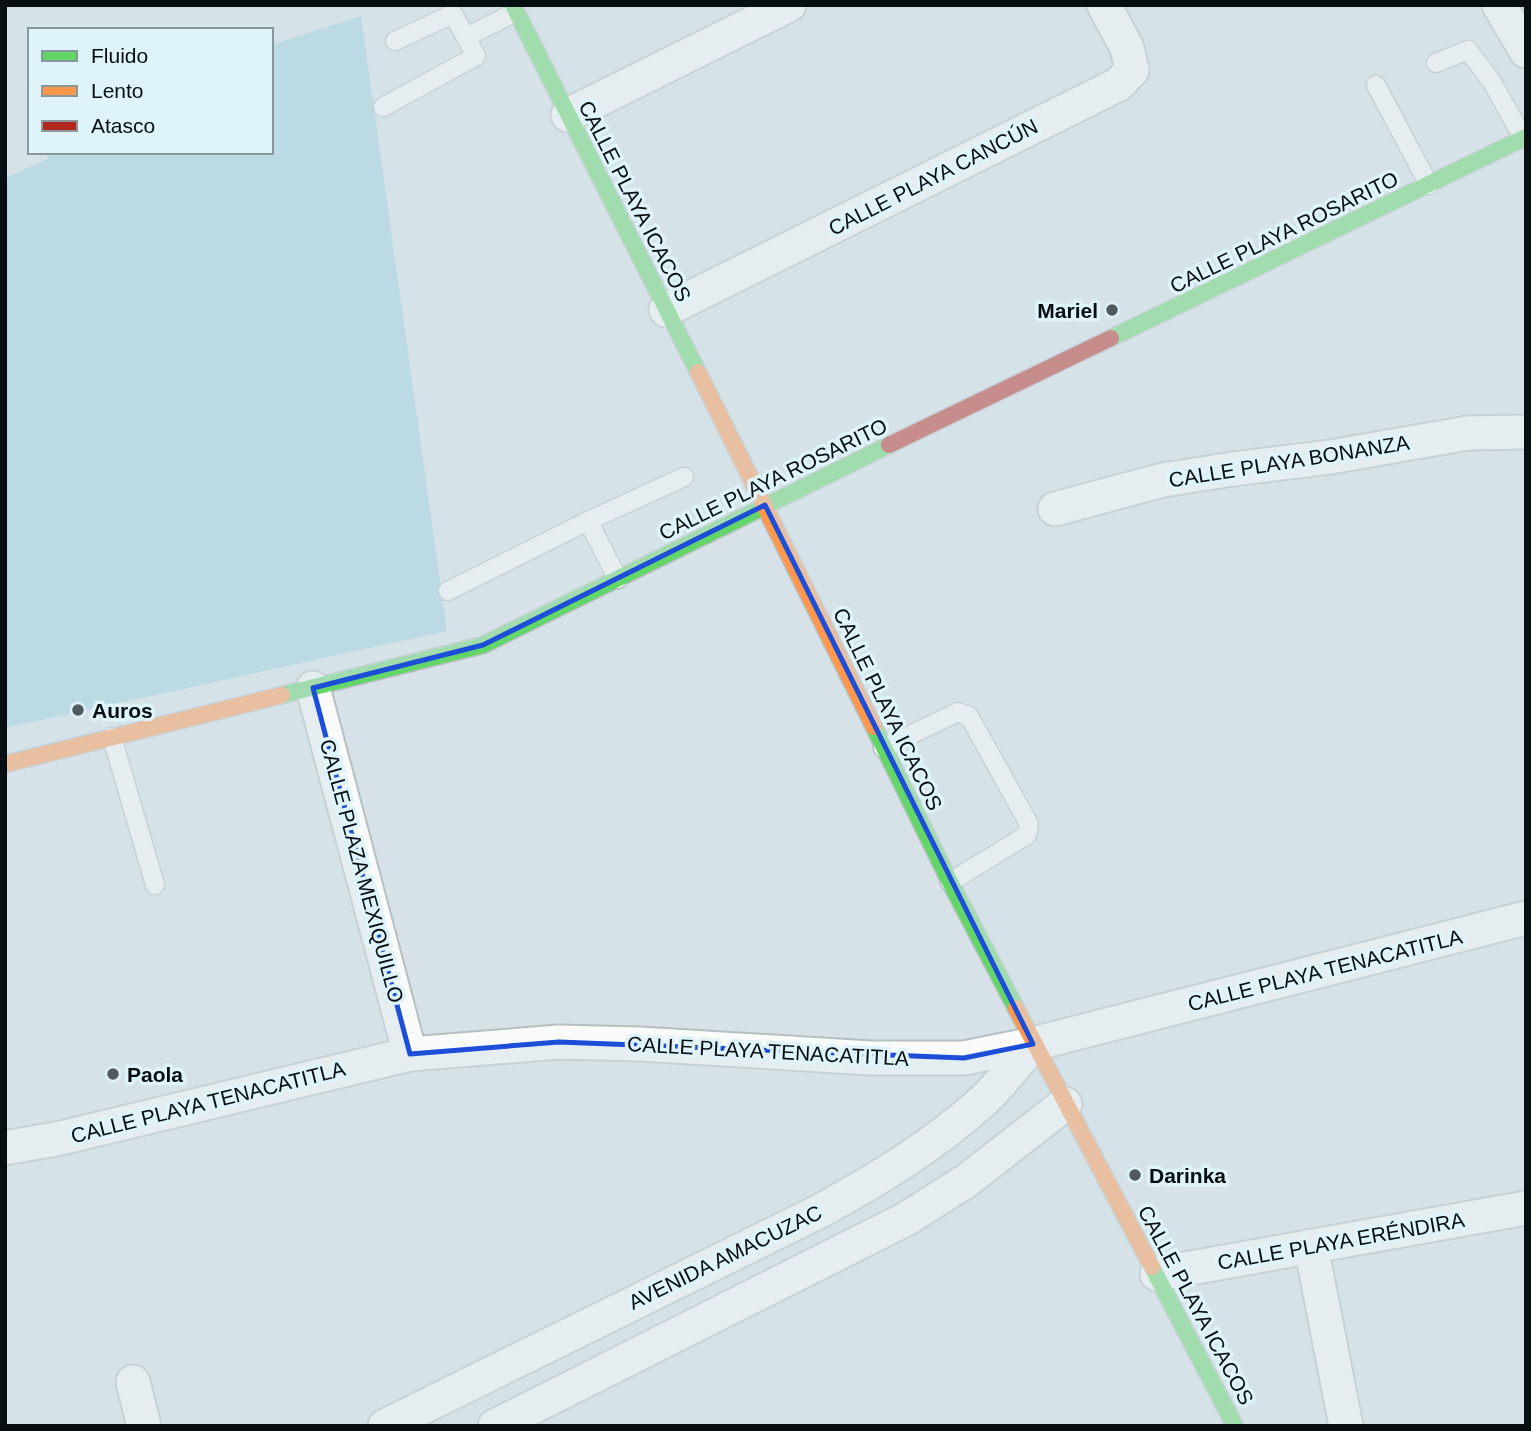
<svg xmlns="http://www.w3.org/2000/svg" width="1531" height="1431" viewBox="0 0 1531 1431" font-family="Arial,sans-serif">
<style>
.green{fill:#9dd0df}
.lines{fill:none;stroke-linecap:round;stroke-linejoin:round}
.lane-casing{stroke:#b6bfc2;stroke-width:21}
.street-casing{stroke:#b6bfc2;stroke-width:37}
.fast-casing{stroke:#b6bfc2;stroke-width:19}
.slow-casing{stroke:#b6bfc2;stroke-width:19}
.jam-casing{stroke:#b6bfc2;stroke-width:19}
.lane{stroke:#f9fbfb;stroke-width:18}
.street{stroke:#f9fbfb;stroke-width:33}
.fast{stroke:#63d668;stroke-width:16}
.slow{stroke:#ff974d;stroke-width:16}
.jam{stroke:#b3261e;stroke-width:16}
.marked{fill:none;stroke:#1d4ed8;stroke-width:5;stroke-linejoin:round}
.poi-dot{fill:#50595d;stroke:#def3fa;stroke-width:2.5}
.labels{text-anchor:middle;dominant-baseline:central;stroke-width:7;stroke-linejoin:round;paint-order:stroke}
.street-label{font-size:21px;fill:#080f12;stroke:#def3fa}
.poi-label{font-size:21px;font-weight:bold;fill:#080f12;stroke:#def3fa;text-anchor:start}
</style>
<rect width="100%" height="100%" fill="#d6e2e7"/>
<polygon class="green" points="361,16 447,631 5,728 5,178 48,159 46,152 271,152 271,45"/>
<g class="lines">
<g class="lane-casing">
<g id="lane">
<polyline points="466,37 516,12"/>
<polyline points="1436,63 1468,50 1492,82 1523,138"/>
<polyline points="1376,85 1429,185"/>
<polyline points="383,107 476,56 453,14 395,41"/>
<polyline points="588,521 618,579"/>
<polyline points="448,591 588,521 684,477"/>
<polyline points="112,737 155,885"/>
<polyline points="883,748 958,712 969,716 1029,824 1027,835 950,882"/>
</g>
</g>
<g class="street-casing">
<g id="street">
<polyline points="1499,5 1526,51"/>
<polyline points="568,115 789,5"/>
<polyline points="666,310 1119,84 1132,70 1127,48 1104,5"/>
<polyline points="1055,509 1163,480 1233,469 1330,457 1468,433 1526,432"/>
<polyline points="313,688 410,1054"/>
<polyline points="5,1148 61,1138 410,1054 559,1042 640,1044 871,1058 964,1058 1033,1044 1526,918"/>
<polyline points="1311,1246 1346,1426"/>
<polyline points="1157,1274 1526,1208"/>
<polyline points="133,1382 144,1426"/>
<path d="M385,1426L818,1212C877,1180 933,1146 983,1101C1001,1084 1017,1063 1033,1044"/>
<polyline points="495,1426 906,1219 966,1181 1065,1104"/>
</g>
</g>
<g class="fast-casing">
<g id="fast">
<polyline points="513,5 698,372"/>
<polyline points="1111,338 1526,137"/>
<polyline points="282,695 483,645 889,445"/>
<polyline points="874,727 950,882 1016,1008"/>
<polyline points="1152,1267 1235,1426"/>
</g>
</g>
<g class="slow-casing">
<g id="slow">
<polyline points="698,372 874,727"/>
<polyline points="5,764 282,695"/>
<polyline points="1016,1008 1152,1267"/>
</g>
</g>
<g class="jam-casing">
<polyline id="jam" points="889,445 1111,338"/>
</g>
<use href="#lane" class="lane"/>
<use href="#street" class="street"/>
<use href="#fast" class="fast"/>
<use href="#slow" class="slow"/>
<use href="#jam" class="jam"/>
</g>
<path d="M0 0H1531V1431H0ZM765,505L1033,1044L964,1058L559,1042L410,1054L313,688L483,645Z" fill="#d6e2e7" fill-opacity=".55" fill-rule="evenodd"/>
<path class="marked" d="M765,505L1033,1044L964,1058L559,1042L410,1054L313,688L483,645Z"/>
<g class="poi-dot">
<circle cx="1112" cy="310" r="7"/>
<circle cx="78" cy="710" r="7"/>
<circle cx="113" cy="1074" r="7"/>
<circle cx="1135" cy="1175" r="7"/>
</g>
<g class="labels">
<g class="street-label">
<text transform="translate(933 177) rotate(-27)">CALLE PLAYA CANCÚN</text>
<text transform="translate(635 201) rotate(63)">CALLE PLAYA ICACOS</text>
<text transform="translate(1284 232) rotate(-26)">CALLE PLAYA ROSARITO</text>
<text transform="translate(1289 461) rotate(-9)">CALLE PLAYA BONANZA</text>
<text transform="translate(773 479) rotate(-26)">CALLE PLAYA ROSARITO</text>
<text transform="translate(888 709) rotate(64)">CALLE PLAYA ICACOS</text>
<text transform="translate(362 871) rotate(75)">CALLE PLAZA MEXIQUILLO</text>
<text transform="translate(1325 970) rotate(-14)">CALLE PLAYA TENACATITLA</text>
<text transform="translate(768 1051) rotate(3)">CALLE PLAYA TENACATITLA</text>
<text transform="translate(208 1102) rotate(-14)">CALLE PLAYA TENACATITLA</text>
<text transform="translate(1341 1241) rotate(-10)">CALLE PLAYA ERÉNDIRA</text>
<text transform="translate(725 1257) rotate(-26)">AVENIDA AMACUZAC</text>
<text transform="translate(1196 1305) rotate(62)">CALLE PLAYA ICACOS</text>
</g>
<g class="poi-label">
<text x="1098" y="310" text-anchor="end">Mariel</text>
<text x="92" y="710">Auros</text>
<text x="127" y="1074">Paola</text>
<text x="1149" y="1175">Darinka</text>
</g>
</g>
<rect width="1531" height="1431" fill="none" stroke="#080f12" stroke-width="14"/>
<rect x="28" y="28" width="245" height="126" fill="#def3fa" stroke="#88989d" stroke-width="2"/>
<rect x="42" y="51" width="35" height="10" fill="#63d668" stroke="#88989d" stroke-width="2"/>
<text x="91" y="63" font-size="21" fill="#080f12">Fluido</text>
<rect x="42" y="86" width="35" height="10" fill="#ff974d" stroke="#88989d" stroke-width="2"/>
<text x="91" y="98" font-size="21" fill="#080f12">Lento</text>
<rect x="42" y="121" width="35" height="10" fill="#b3261e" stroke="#88989d" stroke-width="2"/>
<text x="91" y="133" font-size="21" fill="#080f12">Atasco</text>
</svg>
